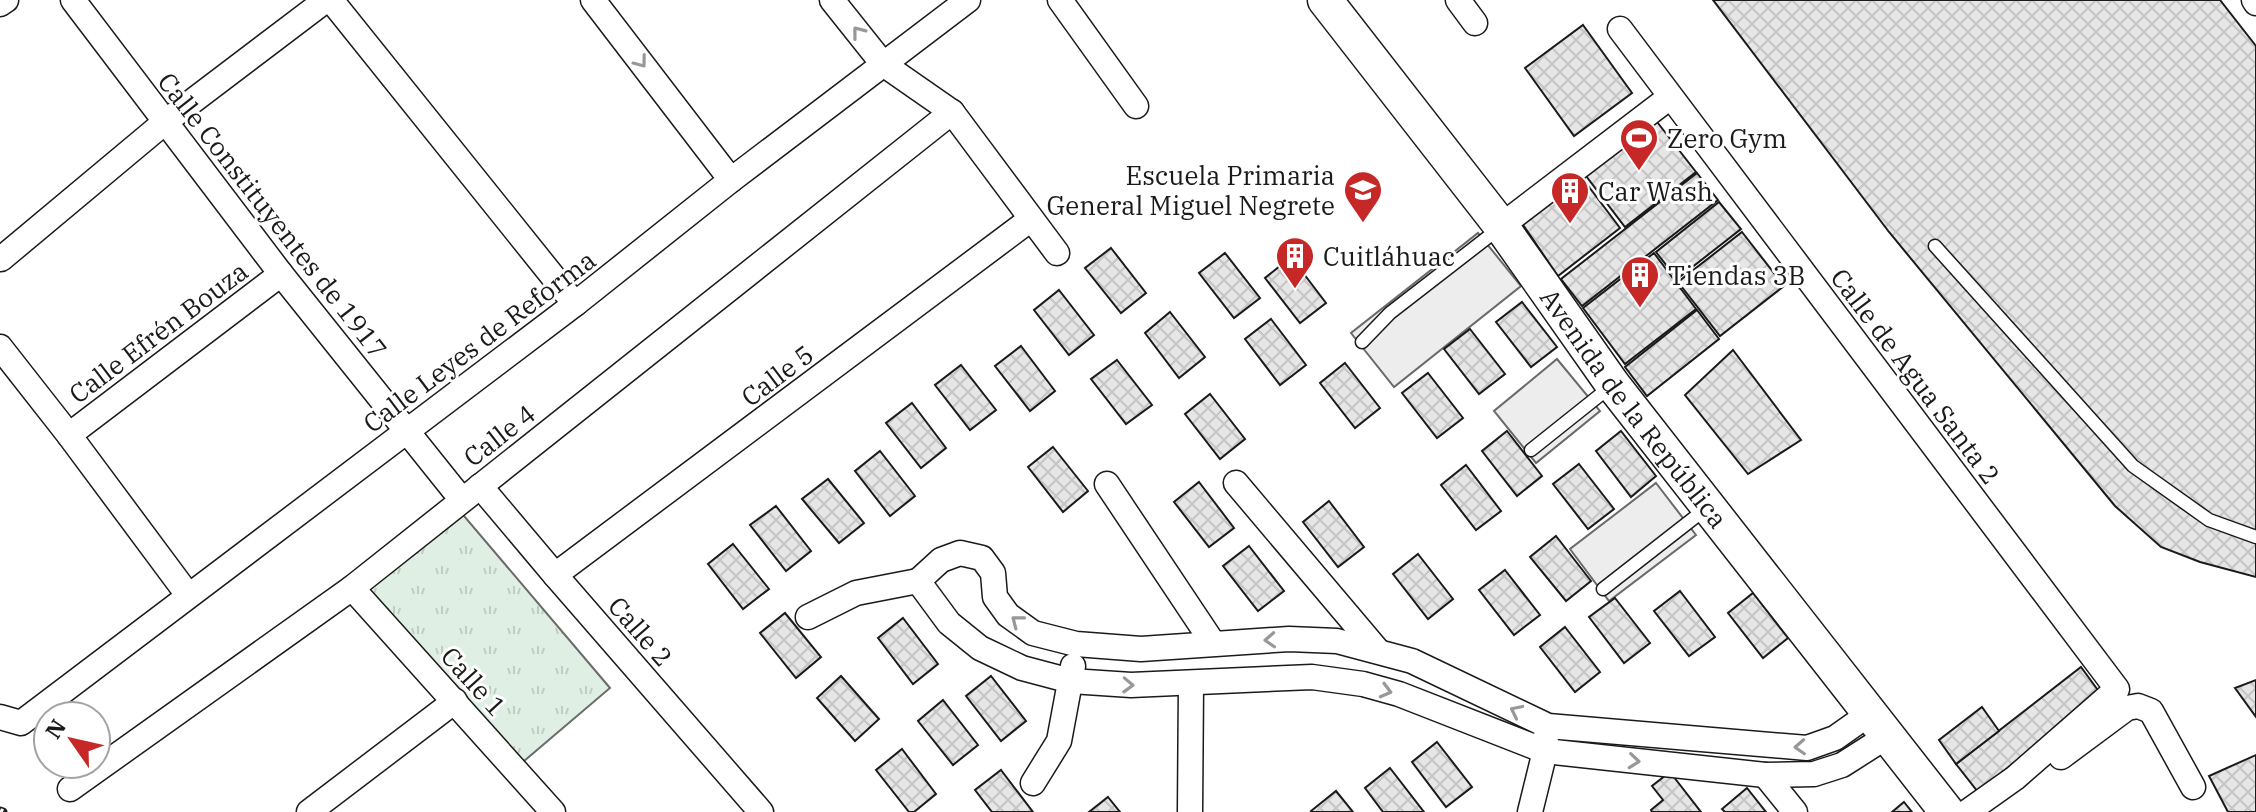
<svg xmlns="http://www.w3.org/2000/svg" width="2256" height="812" viewBox="0 0 2256 812" font-family="'IBM Plex Serif',serif">
<style>
.grass{fill:url(#grass-tufts);stroke:#6a6a6a;stroke-width:2}
.parking{fill:#ededed;stroke:#6a6a6a;stroke-width:2}
.building{fill:url(#building-cross-hatch);stroke:#1a1a1a;stroke-width:2}
.lines{fill:none;stroke-linecap:round;stroke-linejoin:round}
.service-casing{stroke:#1a1a1a;stroke-width:15}
.minor-casing{stroke:#1a1a1a;stroke-width:27}
.secondary-casing{stroke:#1a1a1a;stroke-width:37}
.service{stroke:#fff;stroke-width:12}
.minor{stroke:#fff;stroke-width:24}
.secondary{stroke:#fff;stroke-width:34}
.rail-casing{stroke:#1a1a1a;stroke-width:9}
.rail{stroke:#fff;stroke-width:6;stroke-dasharray:18;stroke-linecap:butt}
.oneway{stroke:#989898}
.labels{text-anchor:middle;dominant-baseline:central;stroke-width:6;stroke-linejoin:round;paint-order:stroke}
.poi-label{font-size:26px;fill:#1a1a1a;stroke:#fff;text-anchor:start}
.street-label{font-size:26px;fill:#1a1a1a;stroke:#fff}
</style>
<defs>
<pattern id="grass-tufts" width="24" height="20" patternUnits="userSpaceOnUse" patternTransform="scale(2)"><rect width="24" height="20" fill="#e0efe3"/><path d="M3 7l-1-3M5 7V3M7 7l1-3M15 17l-1-3M17 17v-4M19 17l1-3" fill="none" stroke="#c0ccc2"/></pattern>
<pattern id="building-cross-hatch" width="8" height="8" patternUnits="userSpaceOnUse" patternTransform="scale(2)"><rect width="8" height="8" fill="#e6e6e6"/><path d="M0 0l8 8M0 8l8-8" fill="none" stroke="#c5c5c5"/></pattern>
</defs>
<rect width="100%" height="100%" fill="#fff"/>
<polygon class="grass" points="453,503 610,688 517,767 360,582"/>
<g class="parking">
<polygon points="1478,233 1521,286 1394,387 1351,333"/>
<polygon points="1557,359 1600,411 1536,463 1494,411"/>
<polygon points="1656,483 1696,535 1609,601 1570,549"/>
</g>
<g class="building">
<polygon points="1713,0 2220,0 2256,46 2256,577 2200,562 2161,547 2115,506 1889,232"/>
<polygon points="1583,25 1632,93 1574,136 1525,68"/>
<polygon points="1654,118 1696,172 1625,227 1583,172"/>
<polygon points="1697,173 1718,200 1582,306 1561,279"/>
<polygon points="1580,175 1620,228 1558,276 1521,222"/>
<polygon points="1719,202 1741,229 1677,279 1656,252"/>
<polygon points="1742,232 1784,286 1720,336 1678,282"/>
<polygon points="1111,248 1146,293 1121,313 1085,268"/>
<polygon points="1225,253 1260,298 1234,318 1199,273"/>
<polygon points="1654,253 1696,309 1625,364 1583,308"/>
<polygon points="1291,257 1326,303 1300,323 1265,278"/>
<polygon points="1059,290 1094,335 1069,355 1034,310"/>
<polygon points="1522,302 1557,347 1531,367 1496,322"/>
<polygon points="1697,310 1719,339 1647,396 1625,367"/>
<polygon points="1170,312 1205,357 1179,378 1145,333"/>
<polygon points="1271,319 1306,365 1280,385 1245,339"/>
<polygon points="1470,329 1505,374 1479,394 1444,349"/>
<polygon points="1021,346 1055,391 1030,411 995,366"/>
<polygon points="1733,350 1801,440 1748,474 1685,395"/>
<polygon points="1117,360 1152,405 1126,424 1091,379"/>
<polygon points="1345,363 1380,408 1355,428 1320,383"/>
<polygon points="961,365 996,410 970,430 935,385"/>
<polygon points="1428,373 1463,418 1437,438 1402,393"/>
<polygon points="1210,394 1245,439 1220,459 1185,414"/>
<polygon points="912,403 946,448 921,468 886,423"/>
<polygon points="1507,431 1542,476 1517,496 1482,451"/>
<polygon points="1621,431 1656,476 1631,497 1596,451"/>
<polygon points="1053,447 1088,491 1063,512 1028,467"/>
<polygon points="880,451 915,496 890,516 855,471"/>
<polygon points="1579,464 1614,509 1588,529 1553,484"/>
<polygon points="1466,465 1501,511 1476,530 1441,485"/>
<polygon points="828,479 864,523 839,543 802,499"/>
<polygon points="1199,482 1234,528 1209,547 1174,502"/>
<polygon points="1329,501 1364,547 1338,567 1303,522"/>
<polygon points="776,506 811,551 786,571 750,525"/>
<polygon points="1556,536 1591,581 1566,601 1530,557"/>
<polygon points="733,544 769,589 743,609 708,564"/>
<polygon points="1249,546 1284,591 1258,611 1223,566"/>
<polygon points="1418,554 1453,599 1428,619 1393,574"/>
<polygon points="1505,570 1540,615 1514,635 1479,590"/>
<polygon points="1680,591 1715,637 1689,656 1654,611"/>
<polygon points="1753,593 1788,638 1763,658 1728,613"/>
<polygon points="1615,598 1650,643 1624,663 1589,617"/>
<polygon points="785,613 821,657 796,678 760,633"/>
<polygon points="903,618 938,664 913,684 878,638"/>
<polygon points="1565,627 1600,672 1575,692 1540,647"/>
<polygon points="2081,667 2100,693 1978,792 1956,764"/>
<polygon points="841,676 879,719 855,741 817,698"/>
<polygon points="991,676 1026,721 1001,741 966,696"/>
<polygon points="2256,680 2256,717 2235,688"/>
<polygon points="943,700 978,745 953,765 918,721"/>
<polygon points="1982,707 1999,731 1956,764 1939,740"/>
<polygon points="1437,742 1472,787 1446,807 1412,762"/>
<polygon points="902,749 936,794 914,812 909,812 876,770"/>
<polygon points="2256,755 2256,812 2228,812 2209,776"/>
<polygon points="1390,768 1424,812 1383,812 1365,788"/>
<polygon points="1001,770 1033,812 992,812 975,790"/>
<polygon points="1670,772 1701,812 1652,812 1651,810 1663,800 1652,786"/>
<polygon points="1747,788 1766,812 1725,812 1722,809"/>
<polygon points="1336,791 1353,812 1312,812 1311,811"/>
<polygon points="1108,797 1120,812 1089,812"/>
<polygon points="1904,802 1912,812 1892,812"/>
</g>
<g class="lines">
<g class="service-casing">
<g id="service">
<polyline points="1935,246 2133,466 2209,520 2256,537"/>
<polyline points="1362,342 1390,313 1501,227"/>
<polyline points="1531,450 1610,387"/>
<polyline points="1603,589 1708,507"/>
</g>
</g>
<g class="minor-casing">
<g id="minor">
<polyline points="73,0 281,274 462,500"/>
<polyline points="331,0 575,304"/>
<polyline points="593,0 731,180"/>
<polyline points="832,0 883,64 952,112 1057,253"/>
<polyline points="1060,0 1136,106"/>
<polyline points="1458,0 1475,23"/>
<polyline points="2254,0 2256,3"/>
<polyline points="0,4 6,0"/>
<polyline points="1620,29 2117,689 2015,778 1967,812"/>
<polyline points="1501,226 1670,97"/>
<polyline points="1,259 165,122 326,0"/>
<polyline points="0,347 69,435 188,595"/>
<polyline points="69,435 281,274"/>
<polyline points="1236,483 1378,651"/>
<polyline points="1107,484 1213,643"/>
<polyline points="480,486 555,575 761,812"/>
<polyline points="555,575 1031,219"/>
<polyline points="918,581 941,560 960,553 982,558 993,573 995,597 1008,615 1033,633 1076,644 1141,649 1289,639 1337,641 1412,661 1548,726 1807,748 1835,738 1869,714"/>
<polyline points="918,581 949,623 980,648 1022,668 1071,681 1131,685 1312,677 1363,684 1399,694 1545,751 1765,775 1814,774 1842,765 1886,737"/>
<polyline points="352,588 553,812"/>
<polyline points="808,617 856,593 918,581"/>
<polyline points="0,717 21,723 575,304 731,180 968,0"/>
<polyline points="2061,757 2127,708 2138,706 2151,711 2193,787"/>
<polyline points="1765,775 1795,812"/>
<polyline points="1033,783 1059,741 1073,666"/>
<polyline points="70,789 352,588 952,112"/>
<polyline points="309,812 455,701"/>
<polyline points="1190,812 1191,684"/>
<polyline points="1530,812 1545,751 1546,736"/>
</g>
</g>
<g class="secondary-casing">
<g id="secondary">
<path id="s1" d="M1325,0L1501,226L1613,385L1947,812"/>
</g>
</g>
<use href="#service" class="service"/>
<use href="#minor" class="minor"/>
<use href="#secondary" class="secondary"/>
<g class="rail-casing">
<polyline id="rail" points="0,811 3,812"/>
</g>
<use href="#rail" class="rail"/>
</g>
<defs><path id="oneway-chevron" d="M-2-3.5L2.5 0L-2 3.5" fill="none" stroke-width="1.6" stroke-linecap="round" stroke-linejoin="round" transform="scale(2)"/></defs>
<g class="oneway">
<use href="#oneway-chevron" transform="translate(858 32) rotate(-128)"/>
<use href="#oneway-chevron" transform="translate(641 62) rotate(53)"/>
<use href="#oneway-chevron" transform="translate(1017 621) rotate(-142)"/>
<use href="#oneway-chevron" transform="translate(1270 640) rotate(177)"/>
<use href="#oneway-chevron" transform="translate(1128 685) rotate(2)"/>
<use href="#oneway-chevron" transform="translate(1386 691) rotate(15)"/>
<use href="#oneway-chevron" transform="translate(1516 711) rotate(-154)"/>
<use href="#oneway-chevron" transform="translate(1800 747) rotate(177)"/>
<use href="#oneway-chevron" transform="translate(1634 761) rotate(6)"/>
</g>
<defs>
<g id="stadium-pin" transform="scale(2)"><path d="M0 17L-7.5 6A9.5 9.5 0 1 1 7.5 6Z" fill="#c62828" stroke="#fff"/><path d="M0-5a6.5 5 0 1 0 0 10a6.5 5 0 1 0 0-10ZM-3.5-1.8h7v3.6h-7Z" fill="#fff"/></g>
<g id="school-pin" transform="scale(2)"><path d="M0 17L-7.5 6A9.5 9.5 0 1 1 7.5 6Z" fill="#c62828" stroke="#fff"/><path d="M0-5L7-2L0 1L-7-2ZM-4 1L0 2.5L4 1V4Q0 6-4 4Z" fill="#fff"/></g>
<g id="building-pin" transform="scale(2)"><path d="M0 17L-7.5 6A9.5 9.5 0 1 1 7.5 6Z" fill="#c62828" stroke="#fff"/><path d="M-4-6H4V6H1V3H-1V6H-4ZM-2.5-4.3h1.7v1.8h-1.7ZM.8-4.3h1.7v1.8H.8ZM-2.5-1h1.7V.8h-1.7ZM.8-1h1.7V.8H.8Z" fill="#fff"/></g>
</defs>
<g fill-rule="evenodd">
<use href="#stadium-pin" x="1639" y="138"/>
<use href="#school-pin" x="1363" y="190"/>
<use href="#building-pin" x="1570" y="191"/>
<use href="#building-pin" x="1295" y="256"/>
<use href="#building-pin" x="1640" y="275"/>
</g>
<g class="labels">
<g class="poi-label">
<text x="1667" y="138">Zero Gym</text>
<text x="1335" y="175" text-anchor="end">Escuela Primaria<tspan x="1335" dy="30">General Miguel Negrete</tspan></text>
<text x="1598" y="191">Car Wash</text>
<text x="1323" y="256">Cuitláhuac</text>
<text x="1668" y="275">Tiendas 3B</text>
</g>
<g class="street-label">
<text transform="translate(273 215) rotate(52)">Calle Constituyentes de 1917</text>
<text transform="translate(158 332) rotate(-37)">Calle Efrén Bouza</text>
<text transform="translate(479 341) rotate(-37)">Calle Leyes de Reforma</text>
<text transform="translate(777 375) rotate(-37)">Calle 5</text>
<text transform="translate(1916 376) rotate(53)">Calle de Agua Santa 2</text>
<text stroke="none"><textPath href="#s1" startOffset="512">Avenida de la República</textPath></text>
<text transform="translate(499 435) rotate(-38)">Calle 4</text>
<text transform="translate(641 631) rotate(49)">Calle 2</text>
<text transform="translate(474 681) rotate(48)">Calle 1</text>
</g>
</g>
<g transform="translate(72 740) rotate(304)"><circle r="38" fill="#ffffff" stroke="#a3a3a3" stroke-width="2"/>
<path d="M0-6L14 30L0 20L-14 30Z" fill="#c62828"/>
<text y="-12" font-size="22" font-weight="bold" text-anchor="middle" fill="#1a1a1a">N</text>
</g>
</svg>
